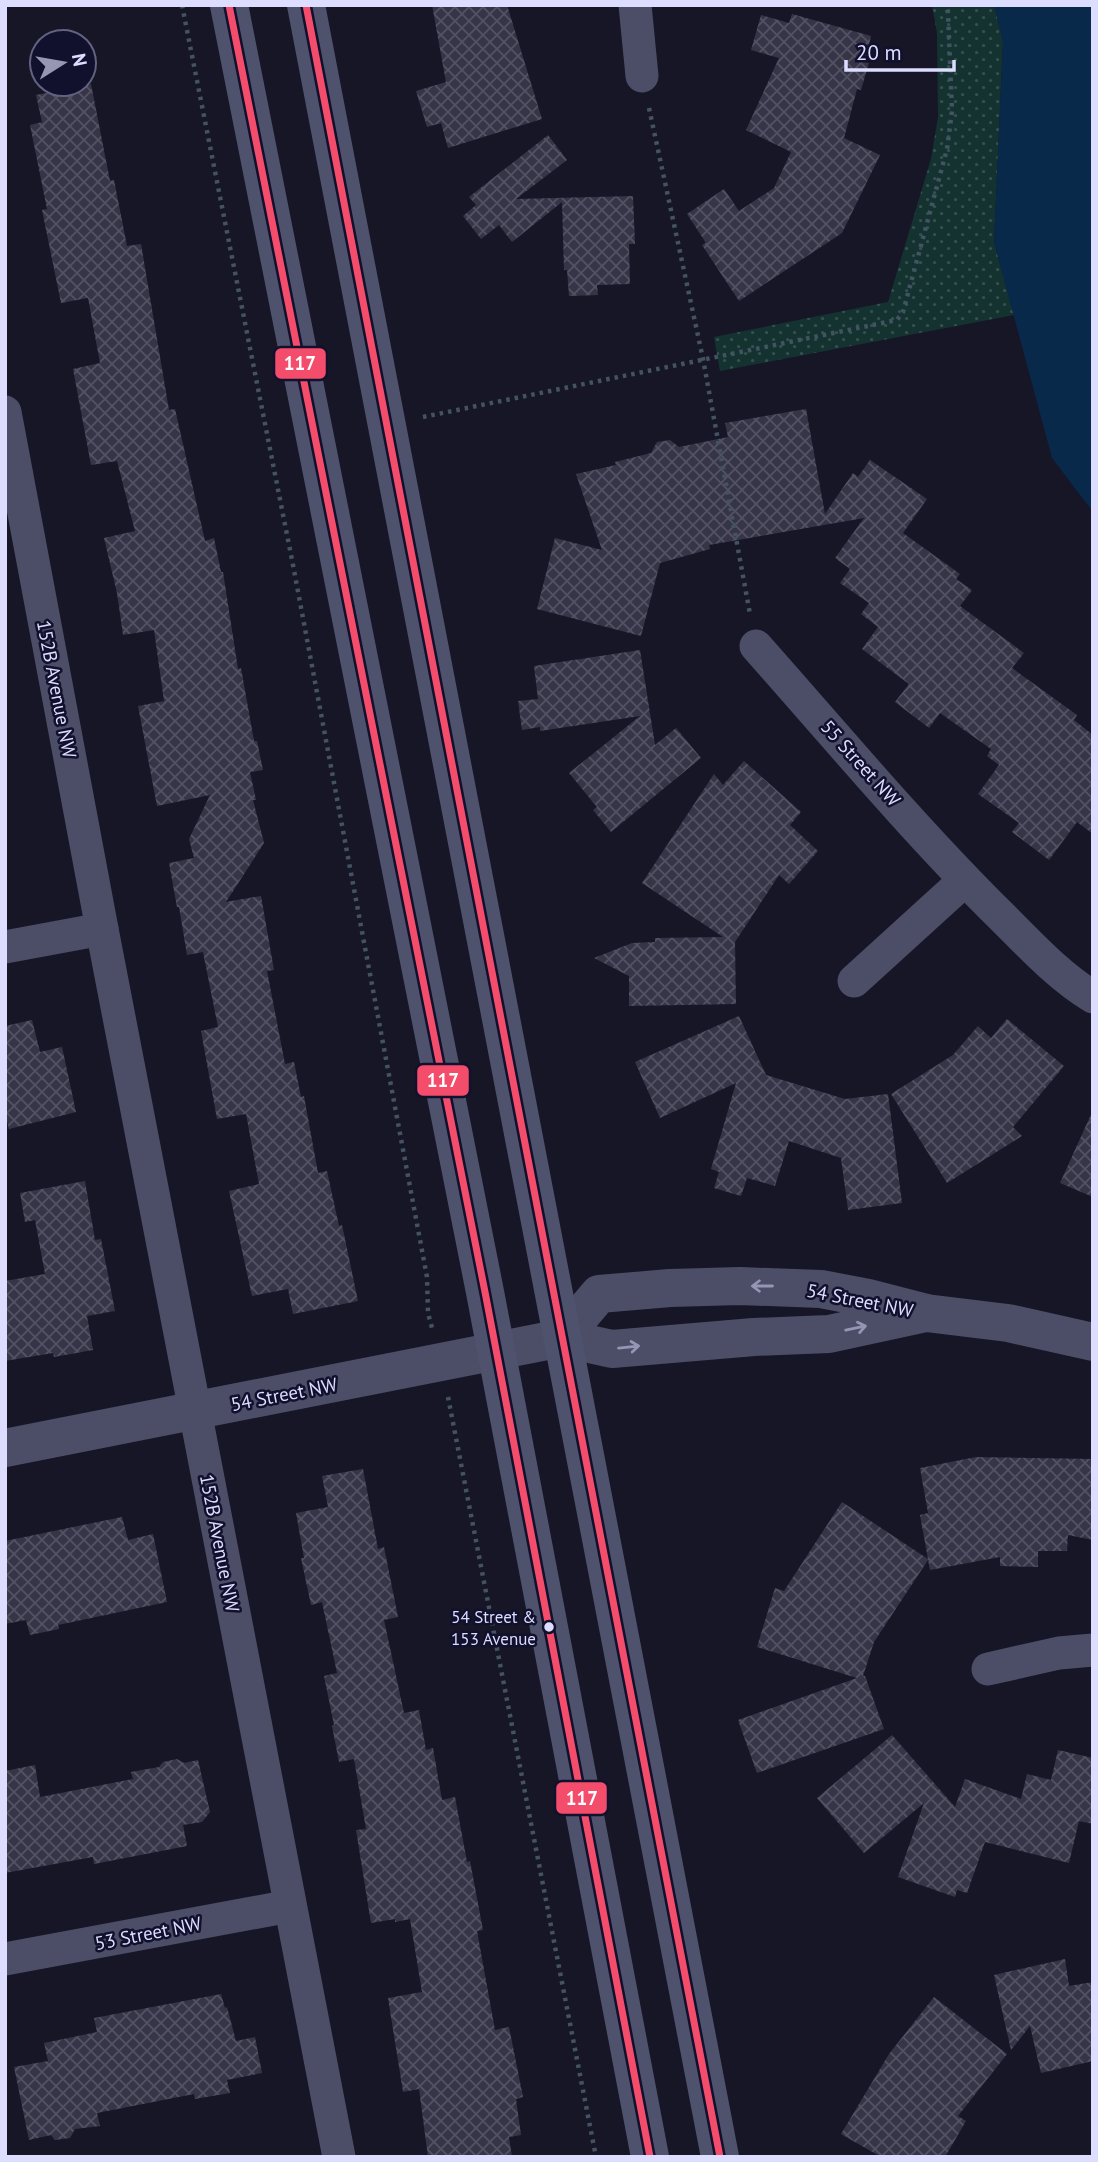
<svg xmlns="http://www.w3.org/2000/svg" width="1098" height="2162" viewBox="0 0 1098 2162" font-family="'PT Sans',sans-serif">
<style>
.park{fill:url(#park-dots)}
.water{fill:#09294a}
.building{fill:url(#building-cross-hatch)}
.lines{fill:none;stroke-linecap:round;stroke-linejoin:round}
.path{stroke:#435361;stroke-width:4.5;stroke-dasharray:3.5 5;stroke-linecap:butt}
.minor{stroke:#4c4e67;stroke-width:33}
.tertiary{stroke:#4c4e67;stroke-width:38}
.secondary{stroke:#4f526d;stroke-width:38}
.bus-1-casing{stroke:#11102d;stroke-width:12}
.bus-1{stroke:#f44d6c;stroke-width:7}
.oneway{stroke:#9496b3}
.bus-dot{fill:#dcddff;stroke:#11102d;stroke-width:2.5}
.labels{text-anchor:middle;dominant-baseline:central;stroke-width:5;stroke-linejoin:round;paint-order:stroke}
.bus-label{font-size:17px;fill:#dcddff;stroke:#11102d;text-anchor:end}
.street-label{font-size:19px;fill:#dcddff;stroke:#11102d}
.line-badge{stroke:#11102d;stroke-width:2.5}
.badge-label{font-size:19px;text-anchor:middle;font-weight:bold;fill:#fff}
</style>
<defs>
<pattern id="park-dots" width="8" height="8" patternUnits="userSpaceOnUse" patternTransform="scale(1.75)"><rect width="8" height="8" fill="#143330"/><path d="M2 2h.1M6 6h.1" fill="none" stroke="#36504f" stroke-width="1.8" stroke-linecap="round"/></pattern>
<pattern id="building-cross-hatch" width="8" height="8" patternUnits="userSpaceOnUse" patternTransform="scale(1.75)"><rect width="8" height="8" fill="#363548"/><path d="M0 0l8 8M0 8l8-8" fill="none" stroke="#525263"/></pattern>
</defs>
<rect width="100%" height="100%" fill="#171627"/>
<polygon class="park" points="932,5 994,5 1003,41 994,242 1014,315 720,371 714,337 888,302 931,159 938,117 937,33"/>
<polygon class="water" points="994,5 1093,5 1093,512 1052,458 994,242 1003,41"/>
<g class="building">
<polygon points="432,5 507,5 542,119 448,148 441,123 427,127 416,91 446,82"/>
<polygon points="792,14 871,36 865,62 869,63 861,90 857,89 844,138 880,155 842,233 739,301 702,245 706,243 687,214 724,189 739,211 774,188 791,152 746,130 779,58 751,50 761,15 789,23"/>
<polygon points="91,84 110,181 114,180 127,246 141,244 169,410 175,409 205,541 214,538 221,572 223,572 238,669 241,668 254,741 257,741 263,770 250,772 256,800 253,800 264,843 226,902 261,896 274,970 267,971 285,1064 294,1062 301,1097 304,1096 318,1173 327,1171 339,1226 342,1225 358,1301 293,1314 288,1289 252,1296 229,1191 259,1184 246,1114 217,1119 201,1031 218,1027 203,952 187,955 179,907 177,907 169,863 194,858 189,839 210,795 157,806 138,706 164,701 154,630 123,635 117,593 104,538 135,531 117,461 91,465 73,369 100,363 88,298 61,303 42,210 47,209 30,125 42,122 36,95"/>
<polygon points="548,135 567,160 516,199 633,196 635,244 629,244 630,284 597,285 598,295 569,296 567,270 564,270 562,202 512,242 499,225 481,239 463,216 476,205 469,197"/>
<polygon points="806,409 825,514 853,473 858,477 870,460 927,499 903,533 960,574 956,579 972,590 960,606 1024,653 1012,668 1077,715 1074,720 1093,735 1093,834 1077,822 1049,860 1012,832 1019,823 978,794 999,765 987,756 991,749 940,713 929,728 895,702 909,684 862,649 878,627 861,614 869,603 840,583 850,569 835,558 864,518 709,545 710,549 660,563 641,636 537,609 555,538 602,550 576,474 616,465 615,462 651,453 657,442 670,440 679,447 728,437 725,423"/>
<polygon points="640,650 655,745 676,728 701,758 611,832 593,810 597,807 569,773 640,716 540,731 540,727 522,730 518,701 538,699 534,666"/>
<polygon points="744,761 801,812 790,825 818,851 789,884 779,875 735,942 736,1004 629,1006 629,976 594,958 632,943 655,942 655,938 723,937 642,883 714,774 723,785"/>
<polygon points="739,1016 766,1075 845,1099 888,1094 902,1203 848,1210 841,1158 789,1141 775,1186 747,1178 741,1196 714,1188 719,1172 711,1169 736,1083 660,1118 635,1062"/>
<polygon points="1007,1019 1064,1066 1013,1127 1022,1136 947,1183 891,1094 953,1055 978,1026 991,1038"/>
<polygon points="32,1020 40,1052 62,1047 76,1112 9,1129 5,1114 5,1026"/>
<polygon points="1093,1110 1093,1197 1060,1183"/>
<polygon points="85,1181 95,1240 101,1239 115,1311 87,1316 93,1350 54,1357 53,1353 5,1361 5,1281 45,1274 35,1220 25,1222 20,1193"/>
<polygon points="976,1457 1093,1459 1093,1540 1068,1535 1067,1551 1038,1551 1038,1567 1000,1566 1000,1557 930,1570 928,1560 874,1642 863,1676 865,1676 884,1729 757,1773 738,1720 857,1678 757,1647 775,1588 784,1591 842,1502 928,1559 920,1515 928,1513 920,1468"/>
<polygon points="363,1469 378,1549 384,1547 398,1617 384,1620 404,1713 419,1710 426,1750 433,1748 442,1800 455,1797 467,1862 470,1861 483,1930 477,1931 495,2030 509,2027 523,2097 516,2099 521,2135 509,2137 512,2157 428,2157 419,2089 403,2092 388,1998 422,1992 410,1919 395,1922 395,1919 371,1923 356,1830 366,1829 354,1759 339,1762 332,1726 334,1725 324,1676 337,1673 322,1602 311,1605 301,1558 304,1558 296,1513 328,1507 322,1476"/>
<polygon points="122,1517 128,1540 153,1534 167,1602 58,1625 59,1629 30,1635 26,1620 5,1624 5,1541"/>
<polygon points="892,1735 955,1807 965,1779 1021,1799 1027,1774 1051,1780 1058,1750 1093,1758 1093,1824 1079,1821 1069,1863 985,1842 967,1893 957,1890 955,1897 898,1877 924,1803 864,1853 817,1798"/>
<polygon points="177,1759 184,1763 198,1760 210,1812 202,1822 183,1825 187,1846 94,1864 93,1857 5,1873 5,1771 35,1765 40,1797 133,1779 131,1772 159,1767 163,1762"/>
<polygon points="1065,1959 1069,1986 1093,1982 1093,2061 1041,2073 1030,2026 1011,2050 994,1975"/>
<polygon points="221,1994 225,2008 227,2007 236,2041 255,2037 262,2073 227,2080 230,2093 195,2099 194,2094 97,2113 100,2126 75,2129 70,2138 55,2140 51,2135 29,2140 14,2067 48,2061 44,2043 97,2032 94,2018"/>
<polygon points="934,1997 1007,2054 958,2116 966,2121 945,2157 881,2157 841,2134 889,2054"/>
</g>
<g class="lines">
<g class="path">
<polyline points="182,5 293,565 427,1277 428,1313 432,1328"/>
<polyline points="649,108 703,359 750,614"/>
<polyline points="423,417 897,320 903,312 947,149 952,111 948,13 946,5"/>
<polyline points="448,1397 596,2157"/>
</g>
<g class="minor">
<polyline points="635,5 642,76"/>
<polyline points="5,412 102,929 339,2157"/>
<path d="M756,646C834,734 910,825 993,908C1025,939 1055,974 1093,997"/>
<polyline points="5,947 102,929"/>
<polyline points="854,981 965,880"/>
<polyline points="988,1669 1059,1653 1093,1650"/>
<polyline points="5,1959 290,1906"/>
</g>
<g class="tertiary">
<polyline points="562,1338 599,1294 670,1288 740,1286 821,1289 868,1298 926,1313 1008,1323 1093,1342"/>
<polyline points="5,1448 562,1338 612,1349 754,1337 829,1334 926,1313"/>
</g>
<g class="secondary">
<polyline points="229,5 485,1292 650,2157"/>
<polyline points="306,5 720,2157"/>
</g>
<g class="bus-1-casing">
<g id="bus-1">
<polyline points="229,5 485,1292 650,2157"/>
<polyline points="306,5 720,2157"/>
</g>
</g>
<use href="#bus-1" class="bus-1"/>
</g>
<defs><path id="oneway-shaft" d="M-6 0H5M1.5-3L5.5 0L1.5 3" fill="none" stroke-width="1.6" stroke-linecap="round" stroke-linejoin="round" transform="scale(1.75)"/></defs>
<g class="oneway">
<use href="#oneway-shaft" transform="translate(762 1286) rotate(-180)"/>
<use href="#oneway-shaft" transform="translate(856 1328) rotate(-12)"/>
<use href="#oneway-shaft" transform="translate(629 1347) rotate(-6)"/>
</g>
<circle class="bus-dot" cx="549" cy="1627" r="6"/>
<g class="labels">
<g class="bus-label">
<text x="536" y="1617">54 Street &amp;<tspan x="536" dy="22">153 Avenue</tspan></text>
</g>
<g class="street-label">
<text transform="translate(57 689) rotate(79)">152B Avenue NW</text>
<text transform="translate(861 763) rotate(48)">55 Street NW</text>
<text transform="translate(860 1300) rotate(11)">54 Street NW</text>
<text transform="translate(284 1394) rotate(-11)">54 Street NW</text>
<text transform="translate(220 1543) rotate(79)">152B Avenue NW</text>
<text transform="translate(148 1933) rotate(-11)">53 Street NW</text>
</g>
</g>
<g class="line-badge">
<rect x="274" y="347" width="53" height="33" rx="7" fill="#f44d6c"/>
<rect x="416" y="1064" width="54" height="33" rx="7" fill="#f44d6c"/>
<rect x="555" y="1781" width="53" height="34" rx="7" fill="#f44d6c"/>
</g>
<g class="badge-label">
<text x="300" y="370">117</text>
<text x="443" y="1087">117</text>
<text x="582" y="1805">117</text>
</g>
<rect width="1098" height="2162" fill="none" stroke="#dcddff" stroke-width="14"/>
<g transform="translate(63 63) rotate(79)"><circle r="33" fill="#11102d" stroke="#626281" stroke-width="2"/>
<path d="M0-5L12 26L0 18L-12 26Z" fill="#9797b3"/>
<text y="-10" font-size="19" font-weight="bold" text-anchor="middle" fill="#dcddff">N</text>
</g>
<path d="M846 60v10h108v-10" fill="none" stroke="#dcddff" stroke-width="3.5"/>
<text x="856" y="60" font-size="21" fill="#dcddff" stroke="#11102d" stroke-width="5" paint-order="stroke">20 m</text>
</svg>
